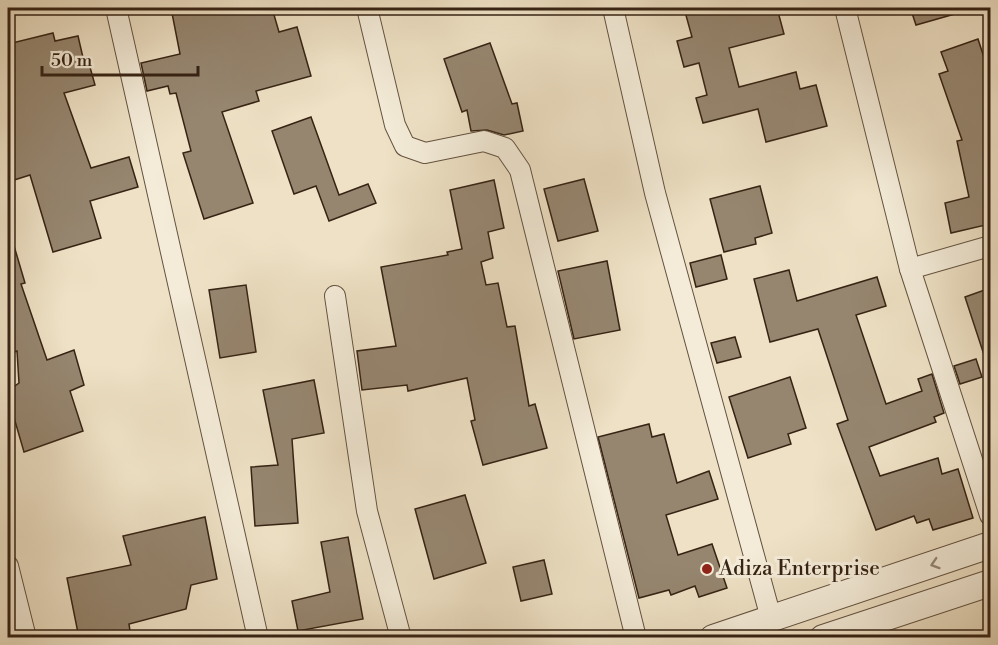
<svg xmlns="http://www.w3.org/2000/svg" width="998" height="645" viewBox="0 0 998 645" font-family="'Libre Bodoni',serif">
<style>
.building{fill:#968670;stroke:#362314;stroke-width:1.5}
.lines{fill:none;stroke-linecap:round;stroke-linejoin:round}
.minor-casing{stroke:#645240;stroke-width:22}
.tertiary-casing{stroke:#645240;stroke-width:28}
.minor{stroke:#f4ecd9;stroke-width:20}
.tertiary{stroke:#f4ecd9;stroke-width:26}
.oneway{stroke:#958876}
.poi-dot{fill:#8f2418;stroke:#f4ecd9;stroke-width:2}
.labels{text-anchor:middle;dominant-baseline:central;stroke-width:6;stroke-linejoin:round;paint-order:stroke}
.poi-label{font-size:21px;fill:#362314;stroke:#f4ecd9;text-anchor:start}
</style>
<rect width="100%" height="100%" fill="#eee1c5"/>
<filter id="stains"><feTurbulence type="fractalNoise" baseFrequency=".00333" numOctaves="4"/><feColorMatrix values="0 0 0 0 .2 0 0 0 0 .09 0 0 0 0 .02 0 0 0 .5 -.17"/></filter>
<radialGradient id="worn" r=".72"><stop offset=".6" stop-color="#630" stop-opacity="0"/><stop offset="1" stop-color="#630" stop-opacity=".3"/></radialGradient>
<g class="building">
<polygon points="171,8 272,8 279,32 297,27 311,76 256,91 259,101 222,112 253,203 204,219 183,153 191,151 176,93 170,94 168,86 147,91 141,63 180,54"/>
<polygon points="684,8 777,8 784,34 729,48 739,87 796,72 800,89 816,85 827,126 766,142 758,109 703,123 696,98 707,95 699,63 684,67 677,41 692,37"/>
<polygon points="921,8 961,8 962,12 916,25 911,10"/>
<polygon points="53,33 55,41 78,36 84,62 88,60 95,85 64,93 91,168 129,157 138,187 90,201 101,238 53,252 30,175 8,182 8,44"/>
<polygon points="978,39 990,76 990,224 951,233 945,203 969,197 957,141 962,140 939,74 948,71 941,52"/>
<polygon points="490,43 512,104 517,103 523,131 504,135 487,130 471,131 467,110 462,112 444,59"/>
<polygon points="311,117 339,195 368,184 376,203 329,221 316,186 294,194 272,131"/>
<polygon points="584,179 598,231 558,241 544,189"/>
<polygon points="494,180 504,228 488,232 493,258 481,262 486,285 498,283 507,327 515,326 529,406 535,404 547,448 483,465 471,421 475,420 467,378 408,391 407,385 362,390 357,351 396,346 381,267 448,255 447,252 462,249 450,190"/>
<polygon points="760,186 772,233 755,238 756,244 724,252 710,199"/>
<polygon points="8,239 12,239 25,283 21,284 47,360 74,350 84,385 70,391 83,431 24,452 8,397 8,391 19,383 17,351 8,354"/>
<polygon points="721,255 727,279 696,287 690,263"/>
<polygon points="607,261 620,330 574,339 558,271"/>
<polygon points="789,270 797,301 877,277 886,306 856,315 886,404 922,391 918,379 932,374 944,413 934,417 936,422 869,447 880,476 938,458 942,474 958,469 973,518 933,530 929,519 917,523 914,516 876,530 837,424 848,420 818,329 770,342 754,279"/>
<polygon points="246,285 256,352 220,358 209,290"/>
<polygon points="990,288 990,364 987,364 965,297"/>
<polygon points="735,337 741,357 717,363 711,343"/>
<polygon points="976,359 982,377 960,384 954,366"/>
<polygon points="790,377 806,428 788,434 791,444 748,458 729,397"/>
<polygon points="314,380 324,433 292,439 298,523 255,526 251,467 278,465 263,390"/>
<polygon points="649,424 652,437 664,434 677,483 709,471 718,499 666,515 678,555 712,544 727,588 699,597 695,586 671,595 669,590 639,598 598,437"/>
<polygon points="465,495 486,563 434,579 415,509"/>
<polygon points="205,517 217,579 191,585 186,609 129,624 131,638 79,638 67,578 131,565 123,536"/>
<polygon points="348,537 363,619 298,631 292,601 330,592 321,542"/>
<polygon points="544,560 552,594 521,601 513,567"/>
</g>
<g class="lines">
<g class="minor-casing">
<g id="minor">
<polyline points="116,8 258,638"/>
<polyline points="367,8 395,125 405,146 425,153 484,141 505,148 520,170 636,638"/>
<polyline points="613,8 655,193 771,618"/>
<polyline points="845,8 910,269 990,515"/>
<polyline points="910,269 990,246"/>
<polyline points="335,296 367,511 401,638"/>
<polyline points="8,566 26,638"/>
</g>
</g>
<g class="tertiary-casing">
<g id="tertiary">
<polyline points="713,638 990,545"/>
<polyline points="823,638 990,583"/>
</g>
</g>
<use href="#minor" class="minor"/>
<use href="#tertiary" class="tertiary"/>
</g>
<defs><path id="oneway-chevron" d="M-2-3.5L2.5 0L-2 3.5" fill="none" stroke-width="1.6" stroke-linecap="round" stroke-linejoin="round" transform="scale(1.5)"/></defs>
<use class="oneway" href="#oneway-chevron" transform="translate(935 564) rotate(162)"/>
<circle class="poi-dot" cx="707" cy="569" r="6"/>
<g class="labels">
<g class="poi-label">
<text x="719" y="569">Adiza Enterprise</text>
</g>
</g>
<rect width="998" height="645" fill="none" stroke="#eee1c5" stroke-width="30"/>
<rect x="9" y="9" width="980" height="627" fill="none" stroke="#362314" stroke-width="3"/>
<rect x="15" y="15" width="968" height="615" fill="none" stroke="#362314" stroke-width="1.5"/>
<path d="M42 66v9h156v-9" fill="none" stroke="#362314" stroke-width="3"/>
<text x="51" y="66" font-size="18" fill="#362314" stroke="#f4ecd9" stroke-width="4.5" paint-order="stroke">50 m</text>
<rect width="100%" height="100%" filter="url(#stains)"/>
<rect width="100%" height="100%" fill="url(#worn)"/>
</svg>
